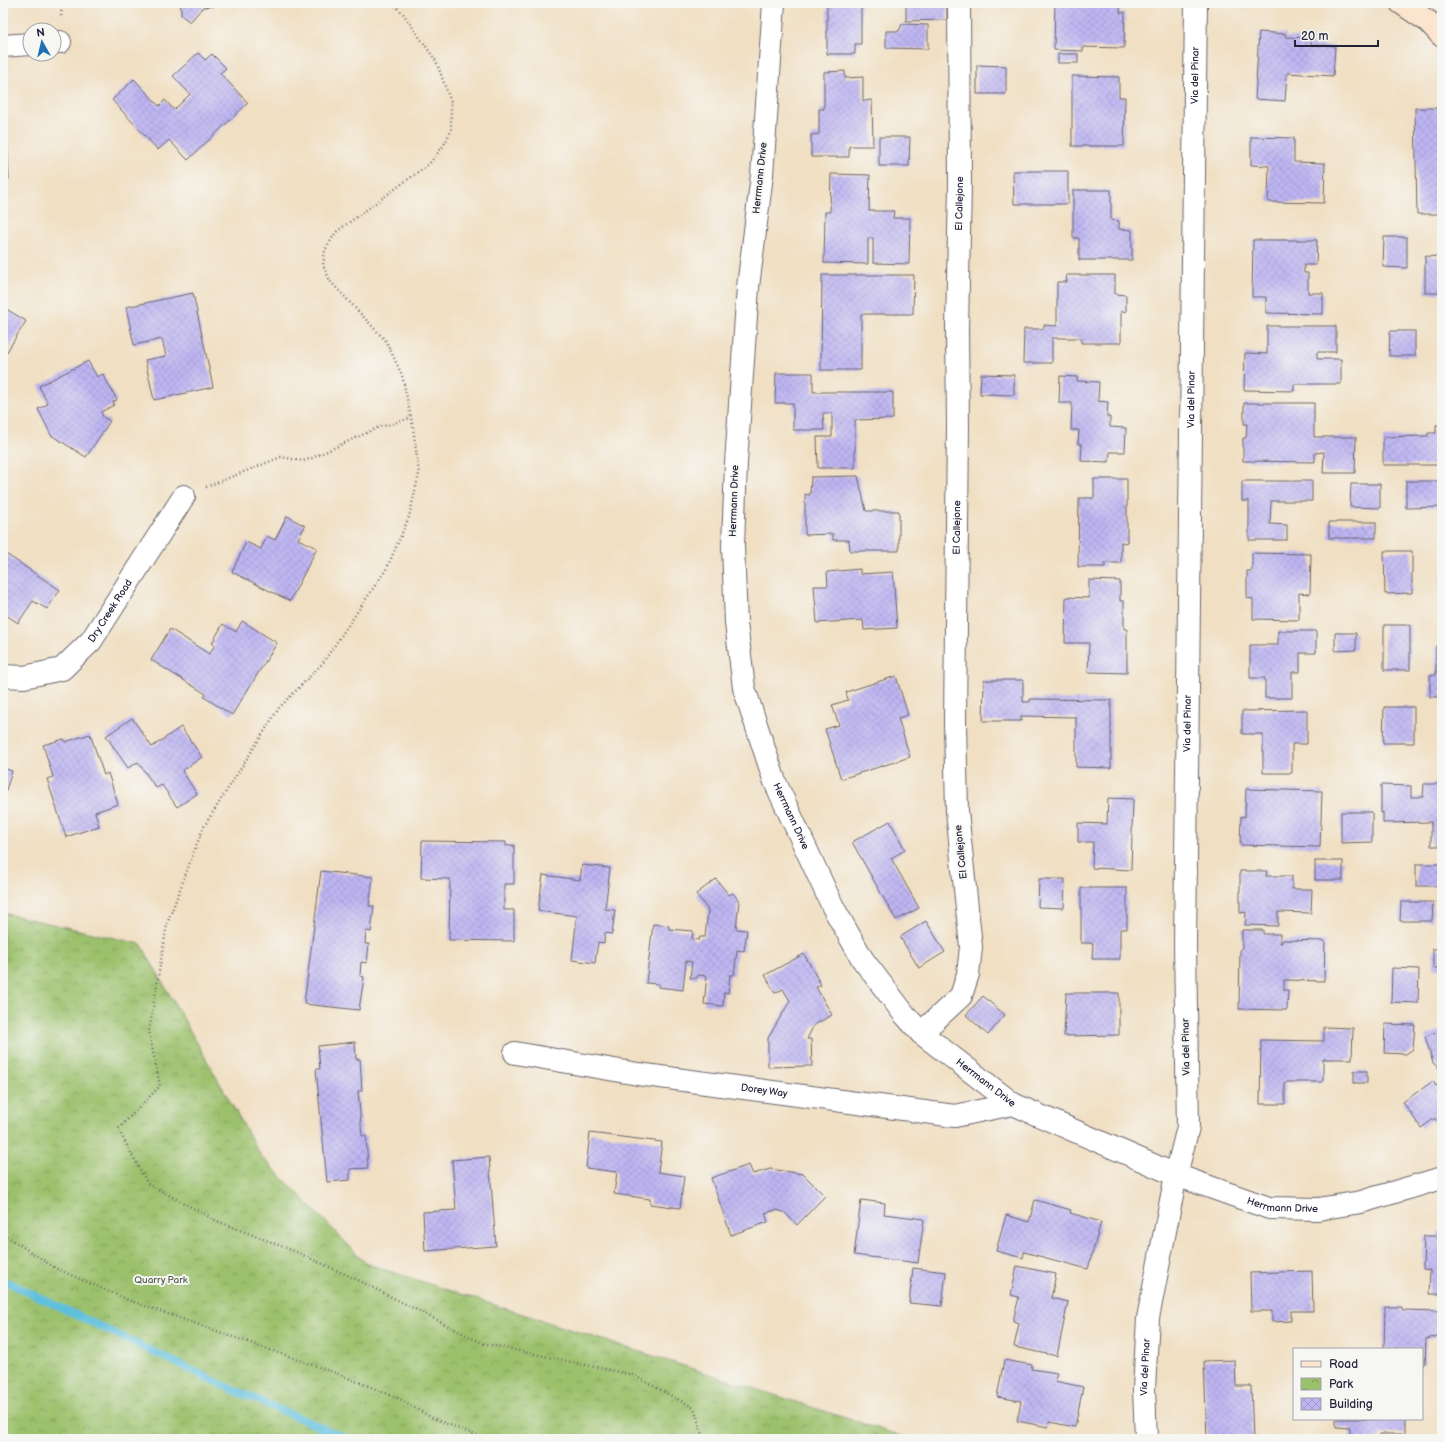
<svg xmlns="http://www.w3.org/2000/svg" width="1445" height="1442" viewBox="0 0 1445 1442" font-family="'Balsamiq Sans',sans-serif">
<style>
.park{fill:url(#park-crowns);stroke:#5f7254}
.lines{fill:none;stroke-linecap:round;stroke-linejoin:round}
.stream{stroke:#5fc0dd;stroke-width:8}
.building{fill:url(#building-cross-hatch)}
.street-casing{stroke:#6a646a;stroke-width:24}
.secondary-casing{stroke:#6a646a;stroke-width:24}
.path{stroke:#6a646a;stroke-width:2.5;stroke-dasharray:1 3;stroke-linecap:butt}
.street{stroke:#fff;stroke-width:22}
.secondary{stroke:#fbe5cf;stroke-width:22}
.labels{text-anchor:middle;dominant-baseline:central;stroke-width:4;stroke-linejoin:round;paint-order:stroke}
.street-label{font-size:10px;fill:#22223b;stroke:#f6f6f2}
.park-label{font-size:10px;fill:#4d5a4c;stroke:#f6f6f2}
</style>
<defs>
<pattern id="park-crowns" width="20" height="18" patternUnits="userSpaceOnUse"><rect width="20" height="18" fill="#9cc16c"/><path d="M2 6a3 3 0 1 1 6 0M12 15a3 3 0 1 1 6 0" fill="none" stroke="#7f9c5a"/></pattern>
<pattern id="building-cross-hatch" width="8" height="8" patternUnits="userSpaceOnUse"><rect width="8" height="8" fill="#beb5f2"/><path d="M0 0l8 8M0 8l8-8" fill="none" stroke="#a39bd0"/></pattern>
</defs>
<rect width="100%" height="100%" fill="#f6f6f2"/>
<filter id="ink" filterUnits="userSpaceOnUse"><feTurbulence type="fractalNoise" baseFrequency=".025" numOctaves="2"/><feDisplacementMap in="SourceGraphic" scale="8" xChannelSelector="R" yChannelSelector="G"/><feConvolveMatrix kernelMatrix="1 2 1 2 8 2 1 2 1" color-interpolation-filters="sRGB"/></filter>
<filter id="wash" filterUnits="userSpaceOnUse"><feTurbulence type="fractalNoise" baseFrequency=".012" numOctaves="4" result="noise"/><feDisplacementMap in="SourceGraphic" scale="16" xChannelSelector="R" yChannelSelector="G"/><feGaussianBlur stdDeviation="0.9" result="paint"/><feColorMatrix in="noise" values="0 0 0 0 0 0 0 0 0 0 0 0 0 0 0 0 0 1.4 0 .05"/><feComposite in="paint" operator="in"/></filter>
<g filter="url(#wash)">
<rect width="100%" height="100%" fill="#f0dfc2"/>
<polygon class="park" points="3,913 141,944 261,1156 367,1264 911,1439 3,1439"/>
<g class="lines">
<polyline class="stream" points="3,1280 227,1387 348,1439"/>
</g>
<g id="blocks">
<g class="building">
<polygon points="177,3 213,3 214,6 203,7 190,22 181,15 181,7"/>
<polygon points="827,3 861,3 861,44 855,44 855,54 827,54"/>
<polygon points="906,3 947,3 947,20 906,21"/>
<polygon points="1055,3 1121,3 1120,13 1125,12 1124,48 1083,47 1083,51 1054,50"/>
<polygon points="902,24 928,25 928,49 886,48 886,31 899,31"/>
<polygon points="1259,32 1286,34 1285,37 1312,38 1311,45 1335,46 1333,76 1287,73 1285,101 1255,99"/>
<polygon points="198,53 205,60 212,54 226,68 220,73 248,103 188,160 169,140 158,150 112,100 134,79 159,106 165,100 174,110 190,94 173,76"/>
<rect x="1058" y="54" width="20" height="9"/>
<polygon points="977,65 1006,66 1006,94 977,94"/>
<polygon points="845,71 845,78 863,77 863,101 872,100 873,146 849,146 849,157 811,157 811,135 819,134 819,109 824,109 824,72"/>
<polygon points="1072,76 1119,77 1119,97 1125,97 1124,146 1072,146"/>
<polygon points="1415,108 1442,108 1442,214 1417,214"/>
<polygon points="3,132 7,132 9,179 3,179"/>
<polygon points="879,137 910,137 909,166 879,166"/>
<polygon points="1251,137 1294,138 1294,162 1325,163 1324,203 1268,202 1269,166 1251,165"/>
<polygon points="1013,171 1068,171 1068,204 1014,204"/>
<polygon points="831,174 870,175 869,211 894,211 893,218 910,218 909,264 873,263 873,238 868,238 868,264 824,263 825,212 830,212"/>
<polygon points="1073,190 1111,190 1111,220 1119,221 1119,229 1132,230 1132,260 1079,260 1079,238 1073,238"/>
<polygon points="1384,237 1407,237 1407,268 1383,267"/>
<polygon points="1253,240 1317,240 1316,265 1304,265 1304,273 1308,273 1308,293 1323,293 1323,314 1266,313 1266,297 1252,297"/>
<polygon points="1425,256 1442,257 1442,293 1425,293"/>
<polygon points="822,275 914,275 913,314 861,314 861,370 821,370"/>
<polygon points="1066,275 1115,275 1115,294 1126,295 1126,312 1121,311 1121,343 1081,343 1081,338 1052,338 1052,363 1023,363 1024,329 1044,329 1044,325 1057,326 1057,282 1067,282"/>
<polygon points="193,293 213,387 154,400 145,360 166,356 162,339 134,345 126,307"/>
<polygon points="3,307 26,321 3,358"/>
<polygon points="1267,326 1336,326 1336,352 1317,352 1317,359 1341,359 1341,384 1294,384 1294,391 1244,390 1245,353 1267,354"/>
<polygon points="1390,331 1415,331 1415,356 1389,356"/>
<polygon points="88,361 97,377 103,374 117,400 113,402 114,405 101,412 103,417 110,421 86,457 51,435 38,409 48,404 39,386"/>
<polygon points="776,373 813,373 813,392 893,392 893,419 855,420 855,468 818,468 817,437 832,437 832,413 823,413 824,430 793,430 793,403 775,403"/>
<polygon points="981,374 1014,375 1014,395 980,394"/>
<polygon points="1060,376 1077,377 1077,381 1099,382 1098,401 1108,402 1107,417 1110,417 1110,427 1126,428 1125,452 1110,452 1109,462 1081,461 1082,444 1078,444 1079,430 1071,430 1072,403 1059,403"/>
<polygon points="1244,403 1314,403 1314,437 1356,437 1355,473 1323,473 1324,452 1315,453 1315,462 1243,461 1243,438 1246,438 1247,424 1244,424"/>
<polygon points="1436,425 1442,425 1442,465 1383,465 1383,437 1428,436 1428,433 1436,433"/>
<polygon points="858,476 866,511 899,511 899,551 850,551 849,540 833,540 833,534 805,535 805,494 810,495 811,477"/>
<polygon points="1094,479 1127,479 1127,543 1121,542 1121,563 1105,563 1105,567 1078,567 1079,498 1094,498"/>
<polygon points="1242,481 1312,481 1312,501 1271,501 1270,524 1287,525 1287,540 1249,540 1249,501 1242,501"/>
<polygon points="1406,481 1442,481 1442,507 1406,508"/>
<polygon points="1351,484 1380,484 1380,508 1350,507"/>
<polygon points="287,516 305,526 298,539 317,548 290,601 232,572 246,542 261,549 267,536 275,540"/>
<rect x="1329" y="522" width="47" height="16"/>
<polygon points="1384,551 1412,551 1412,593 1385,594"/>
<polygon points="3,552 60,590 47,609 33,601 18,623 3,613"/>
<polygon points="1252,553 1311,554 1310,594 1299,593 1299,620 1253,619 1253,599 1247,598 1247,571 1252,571"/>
<polygon points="860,569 860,574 893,572 897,628 864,630 863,620 817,623 814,586 828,586 827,572"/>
<rect x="1440" y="574" width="2" height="43"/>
<polygon points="1089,580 1120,581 1120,601 1124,601 1124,629 1127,629 1127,673 1088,672 1089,643 1065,643 1066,597 1089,598"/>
<polygon points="242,621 277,643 232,715 204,697 206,694 151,660 170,629 209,654 215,645 212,643 223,624 236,632"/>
<rect x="1384" y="625" width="26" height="45"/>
<polygon points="1278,631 1316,631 1316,653 1300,653 1300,672 1292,672 1292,698 1265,698 1265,678 1250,678 1250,645 1278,645"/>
<polygon points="1335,633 1356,633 1356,650 1335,651"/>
<polygon points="1436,646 1442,646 1442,697 1430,697 1430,675 1436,675"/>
<polygon points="896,676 908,715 898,718 910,757 841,779 825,729 839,725 832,705 848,700 846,692"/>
<polygon points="984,680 1023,680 1023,702 1030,702 1030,699 1111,700 1111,768 1076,767 1076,717 1021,716 1021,721 983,721"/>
<polygon points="1384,707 1414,707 1414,743 1383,743"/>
<polygon points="1307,710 1307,744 1292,744 1292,773 1263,773 1263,734 1242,734 1242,711"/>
<polygon points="132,718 152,747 181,727 202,757 182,771 197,794 177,807 162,785 156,788 138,762 128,768 106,736"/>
<polygon points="90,734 104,775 108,773 118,804 95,812 99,826 66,837 47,779 53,777 43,745 64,739 65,742"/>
<polygon points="3,768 12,771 3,800"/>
<polygon points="1424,784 1442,784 1442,846 1431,846 1431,822 1383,823 1383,812 1381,813 1381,785 1411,786 1411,797 1423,797"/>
<polygon points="1246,789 1322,791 1320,847 1240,845 1241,816 1245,817"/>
<polygon points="1108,798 1133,799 1131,870 1092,868 1093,842 1078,842 1078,823 1107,824"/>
<polygon points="1341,812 1372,812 1372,842 1341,843"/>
<polygon points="890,821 905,850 891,858 919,908 896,920 852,842"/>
<polygon points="422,841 506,842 506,846 514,845 514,884 504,884 504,910 514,910 514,941 449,940 450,879 421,878"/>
<rect x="1315" y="861" width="28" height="19"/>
<polygon points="1416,864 1442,864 1442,904 1438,904 1438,886 1416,886"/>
<polygon points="582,865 610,868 605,909 615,910 612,934 605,933 604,943 598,942 595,963 572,960 577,916 538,911 543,875 580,880"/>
<polygon points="321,871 373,877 369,906 374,906 371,932 366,931 365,944 369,944 367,963 361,962 360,976 364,977 359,1010 304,1004"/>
<polygon points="1240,871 1267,871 1266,876 1292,876 1292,889 1312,889 1311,913 1278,912 1278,926 1245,925 1246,912 1240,913"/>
<polygon points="716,879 729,895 733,893 739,901 736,929 747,930 744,951 737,950 734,975 730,975 728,993 724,992 723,1006 704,1004 707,976 698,975 697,978 690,978 692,962 686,961 683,990 658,987 659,984 646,983 653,924 669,926 669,929 693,931 692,939 699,940 700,937 705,937 708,910 696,894"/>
<polygon points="1039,879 1065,879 1064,908 1038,907"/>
<polygon points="1081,888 1127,888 1127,929 1120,929 1120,959 1092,959 1093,943 1081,943"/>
<polygon points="1401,902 1433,902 1432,921 1400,921"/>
<polygon points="926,921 945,952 919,968 900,937"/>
<polygon points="1242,930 1263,930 1263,934 1280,934 1280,943 1282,943 1282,940 1325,941 1324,981 1284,980 1284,990 1288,990 1287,1010 1239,1009 1240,949 1242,949"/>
<rect x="1433" y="949" width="9" height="19"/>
<polygon points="804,954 821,985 816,987 832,1015 814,1025 807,1039 811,1039 812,1066 768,1067 768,1038 790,1001 783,989 775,993 765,975"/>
<polygon points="1392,968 1419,969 1418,1003 1391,1002"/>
<polygon points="1066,993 1119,993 1119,1035 1064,1036"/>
<polygon points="983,996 1005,1015 988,1035 966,1015"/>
<polygon points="1385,1024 1415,1025 1413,1049 1406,1054 1384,1053"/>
<polygon points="1324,1027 1353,1028 1352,1059 1323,1059 1323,1082 1285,1082 1285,1104 1260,1104 1261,1040 1324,1041"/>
<polygon points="1442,1031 1442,1071 1433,1063 1425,1036"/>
<polygon points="355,1042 356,1059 360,1059 362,1091 358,1091 362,1136 366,1136 368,1168 350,1169 350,1180 327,1182 316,1069 320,1069 318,1046"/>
<rect x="1354" y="1071" width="13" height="12"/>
<polygon points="1433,1081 1436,1086 1442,1082 1442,1128 1435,1118 1421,1128 1403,1102"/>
<polygon points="590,1133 662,1142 658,1172 684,1176 680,1208 650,1204 650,1199 614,1194 617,1172 586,1168"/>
<polygon points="489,1157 496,1246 425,1251 423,1212 456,1210 452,1160"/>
<polygon points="749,1165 753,1174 770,1169 803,1174 825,1196 797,1225 784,1212 776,1210 765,1213 768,1222 731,1235 711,1178"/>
<polygon points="861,1200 885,1203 884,1214 924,1219 918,1263 854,1255"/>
<polygon points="1035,1200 1071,1210 1070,1213 1101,1222 1088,1269 1024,1252 1023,1258 996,1251 1006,1215 1029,1222"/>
<polygon points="1438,1232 1442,1232 1442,1294 1429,1294 1430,1270 1423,1269 1424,1236 1438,1236"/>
<polygon points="1017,1266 1056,1274 1051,1298 1068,1302 1057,1356 1014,1347 1019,1323 1013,1321 1019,1297 1011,1295"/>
<polygon points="913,1268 946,1272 942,1306 909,1303"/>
<polygon points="1312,1271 1313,1311 1291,1311 1291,1321 1272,1322 1272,1311 1251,1311 1250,1273"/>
<polygon points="1385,1307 1402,1307 1403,1310 1442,1311 1442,1335 1426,1339 1425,1364 1422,1364 1422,1349 1384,1349"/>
<polygon points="1004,1360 1032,1365 1031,1369 1057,1373 1055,1381 1083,1387 1075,1427 1049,1422 1048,1427 1017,1421 1021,1401 997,1397"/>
<polygon points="1235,1360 1236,1386 1251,1386 1253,1439 1207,1439 1204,1361"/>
<polygon points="1336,1419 1405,1419 1405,1434 1380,1434 1379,1439 1350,1439 1350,1428 1336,1427"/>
</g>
</g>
</g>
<g filter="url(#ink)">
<use href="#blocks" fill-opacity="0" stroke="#6a646a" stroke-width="1"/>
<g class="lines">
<g class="street-casing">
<g id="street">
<path id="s1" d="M774,3L762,175L748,287L736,463L733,546L736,623L744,688L775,782L833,907L863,960L905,1015L921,1033L1013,1104L1176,1175L1269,1208L1318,1209L1361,1202L1442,1178"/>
<polyline points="54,42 60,42"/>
<polyline points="3,46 30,44"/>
<path id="s2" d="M3,676L24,677L62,669L91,641L184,496"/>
<path id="s3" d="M921,1033L961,996L968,974L971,947L957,811L955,723L958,427L957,328L960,186L959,3"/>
<path id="s4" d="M515,1053L638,1074L955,1116L1013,1104"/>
<path id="s5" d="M1146,1439L1144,1389L1148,1318L1176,1175L1188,1127L1185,945L1196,3"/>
</g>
</g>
<g class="secondary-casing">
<polyline id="secondary" points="1401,3 1429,22 1442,36"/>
</g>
<g class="path">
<polyline points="391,3 402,12 436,61 451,102 451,131 444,145 429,164 336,232 325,250 323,265 330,281 386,341 402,375 413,427 419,474 409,517 387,568 322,664 279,708 203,828 167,924 149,1032 160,1086 118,1129 148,1184 217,1221 294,1251 358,1280 482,1343 633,1375 694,1408 704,1439"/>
<polyline points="61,16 62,3"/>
<polyline points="206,487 281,457 303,461 312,458 377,428 411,418"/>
<polyline points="3,1234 57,1269 131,1301 333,1372 398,1398 432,1418 485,1439"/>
</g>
<use href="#street" class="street"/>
<use href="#secondary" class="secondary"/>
</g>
</g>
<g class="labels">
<g class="street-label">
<text stroke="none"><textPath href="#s5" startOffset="1368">Via del Pinar</textPath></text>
<text transform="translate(760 178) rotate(-84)">Herrmann Drive</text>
<text stroke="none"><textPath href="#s3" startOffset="849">El Callejone</textPath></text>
<text stroke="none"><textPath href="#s5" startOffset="1044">Via del Pinar</textPath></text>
<text transform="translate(734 501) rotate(-88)">Herrmann Drive</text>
<text stroke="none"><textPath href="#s3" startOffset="525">El Callejone</textPath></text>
<text stroke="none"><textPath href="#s2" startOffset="136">Dry Creek Road</textPath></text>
<text stroke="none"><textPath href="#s5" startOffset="720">Via del Pinar</textPath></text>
<text stroke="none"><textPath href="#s1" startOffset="824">Herrmann Drive</textPath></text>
<text transform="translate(961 852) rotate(-96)">El Callejone</text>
<text transform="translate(1186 1047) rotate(-91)">Via del Pinar</text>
<text stroke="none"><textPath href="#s1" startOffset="1160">Herrmann Drive</textPath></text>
<text stroke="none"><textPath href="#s4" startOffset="252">Dorey Way</textPath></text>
<text stroke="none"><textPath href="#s1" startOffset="1484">Herrmann Drive</textPath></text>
<text stroke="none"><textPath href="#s5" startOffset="72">Via del Pinar</textPath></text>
</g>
<g class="park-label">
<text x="161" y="1280">Quarry Park</text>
</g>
</g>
<rect width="1445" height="1442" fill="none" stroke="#f6f6f2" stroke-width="16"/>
<rect x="1293" y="1348" width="130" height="72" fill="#f6f6f2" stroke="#a1a1a9"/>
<rect x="1301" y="1361" width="20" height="6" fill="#fbe5cf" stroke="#a1a1a9"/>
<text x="1329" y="1368" font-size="12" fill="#22223b">Road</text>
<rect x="1301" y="1378" width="20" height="12" fill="url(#park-crowns)" stroke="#a1a1a9"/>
<text x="1329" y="1388" font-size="12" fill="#22223b">Park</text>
<rect x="1301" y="1398" width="20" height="12" fill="url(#building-cross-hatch)" stroke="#a1a1a9"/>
<text x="1329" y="1408" font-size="12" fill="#22223b">Building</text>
<g transform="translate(42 42) rotate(352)"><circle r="19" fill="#f6f6f2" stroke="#a1a1a9"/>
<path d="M0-3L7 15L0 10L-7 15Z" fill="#1f6fb2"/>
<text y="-6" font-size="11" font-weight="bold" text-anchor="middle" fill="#22223b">N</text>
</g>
<path d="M1295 40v6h83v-6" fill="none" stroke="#22223b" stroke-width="2"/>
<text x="1301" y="40" font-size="12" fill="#22223b" stroke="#f6f6f2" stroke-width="3" paint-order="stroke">20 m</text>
</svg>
